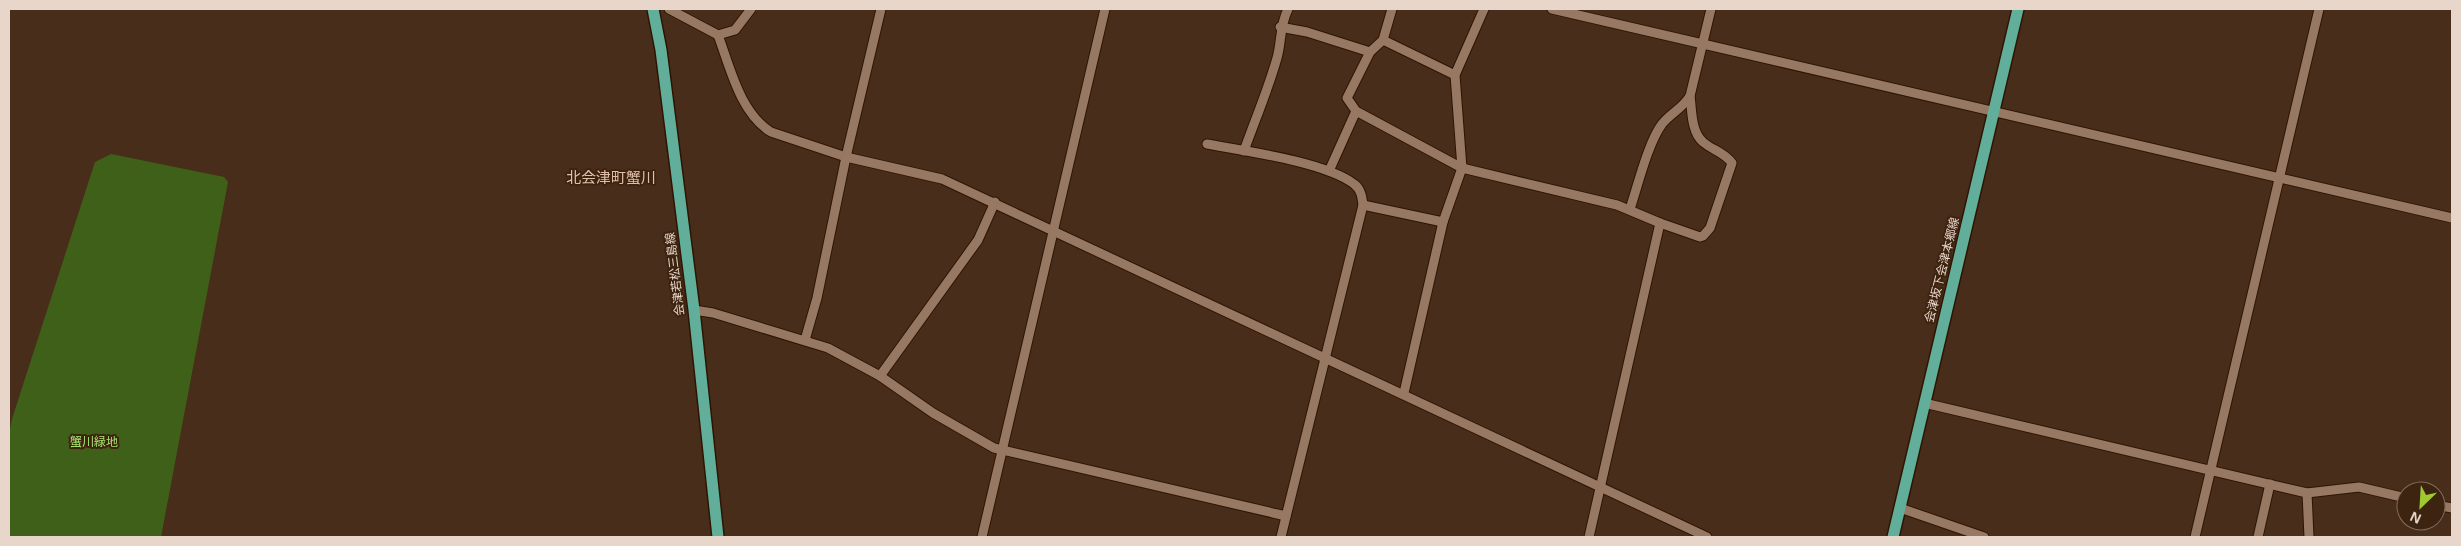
<svg xmlns="http://www.w3.org/2000/svg" width="2461" height="546" viewBox="0 0 2461 546" font-family="Arial,'Noto Sans JP',sans-serif">
<style>
.green{fill:#3f6019}
.lines{fill:none;stroke-linecap:round;stroke-linejoin:round}
.minor-casing{stroke:#2e1503;stroke-width:11}
.major-casing{stroke:#2e1503;stroke-width:14}
.minor{stroke:#977863;stroke-width:9}
.major{stroke:#61af9b;stroke-width:11}
.labels{text-anchor:middle;dominant-baseline:central;stroke-width:4;stroke-linejoin:round;paint-order:stroke}
.street-label{font-size:12px;fill:#e8d6cb;stroke:#3d2410}
.park-label{font-size:12px;fill:#a9e273;stroke:#3d2410}
.quarter-label{font-size:15px;fill:#e1bfa8;stroke:#3d2410}
</style>
<rect width="100%" height="100%" fill="#482e1a"/>
<polygon class="green" points="111,154 224,177 228,182 161,537 9,537 9,434 12,419 95,162"/>
<g class="lines">
<g class="minor-casing">
<g id="minor">
<polyline points="669,9 718,35 735,30 751,9"/>
<polyline points="1552,9 2452,218"/>
<polyline points="1280,27 1307,32 1370,52"/>
<path d="M718,35C730,67 740,113 771,132L846,157L942,179L1707,537"/>
<polyline points="1383,40 1392,9"/>
<path d="M1455,75L1383,40L1370,52L1347,98L1356,111L1462,168L1617,205L1660,223L1700,237L1703,236L1710,228L1732,163C1724,152 1712,150 1703,142C1691,132 1692,110 1690,96"/>
<path d="M1207,144C1245,151 1325,162 1354,184C1361,189 1362,197 1363,205L1281,537"/>
<path d="M1244,151C1255,120 1268,90 1277,58C1282,40 1279,28 1288,9"/>
<polyline points="1329,171 1356,111"/>
<polyline points="1363,205 1443,222"/>
<path d="M1630,209C1638,185 1648,143 1662,124C1671,113 1683,108 1690,96L1711,9"/>
<polyline points="694,310 713,313 828,348 880,376 933,413 994,448 1286,516"/>
<polyline points="805,340 817,298 846,157 881,9"/>
<polyline points="880,376 978,240 995,202"/>
<polyline points="1404,393 1443,222 1462,168 1455,75 1484,9"/>
<polyline points="1924,403 2307,493 2359,487 2406,498"/>
<polyline points="2307,493 2309,537"/>
<polyline points="2436,505 2452,508"/>
<polyline points="1900,508 1984,537"/>
<polyline points="982,537 1105,9"/>
<polyline points="1589,537 1660,223"/>
<polyline points="2195,537 2319,9"/>
<polyline points="2258,537 2270,484"/>
</g>
</g>
<g class="major-casing">
<g id="major">
<polyline points="653,9 661,50 694,310 718,537"/>
<polyline points="1893,537 2018,9"/>
</g>
</g>
<use href="#minor" class="minor"/>
<use href="#major" class="major"/>
</g>
<g class="labels">
<g class="street-label">
<text transform="translate(1942 270) rotate(-76)">会津坂下会津本郷線</text>
<text transform="translate(675 274) rotate(-97)">会津若松三島線</text>
</g>
<g class="park-label">
<text x="94" y="442">蟹川緑地</text>
</g>
<g class="quarter-label">
<text x="611" y="177">北会津町蟹川</text>
</g>
</g>
<rect width="2461" height="546" fill="none" stroke="#e8d6cb" stroke-width="20"/>
<g transform="translate(2421 506) rotate(205)"><circle r="24" fill="#3d2410" stroke="#816b5b"/>
<path d="M0-4L9 19L0 12L-9 19Z" fill="#9eca2f"/>
<text y="-8" font-size="14" font-weight="bold" text-anchor="middle" fill="#e8d6cb">N</text>
</g>
</svg>
